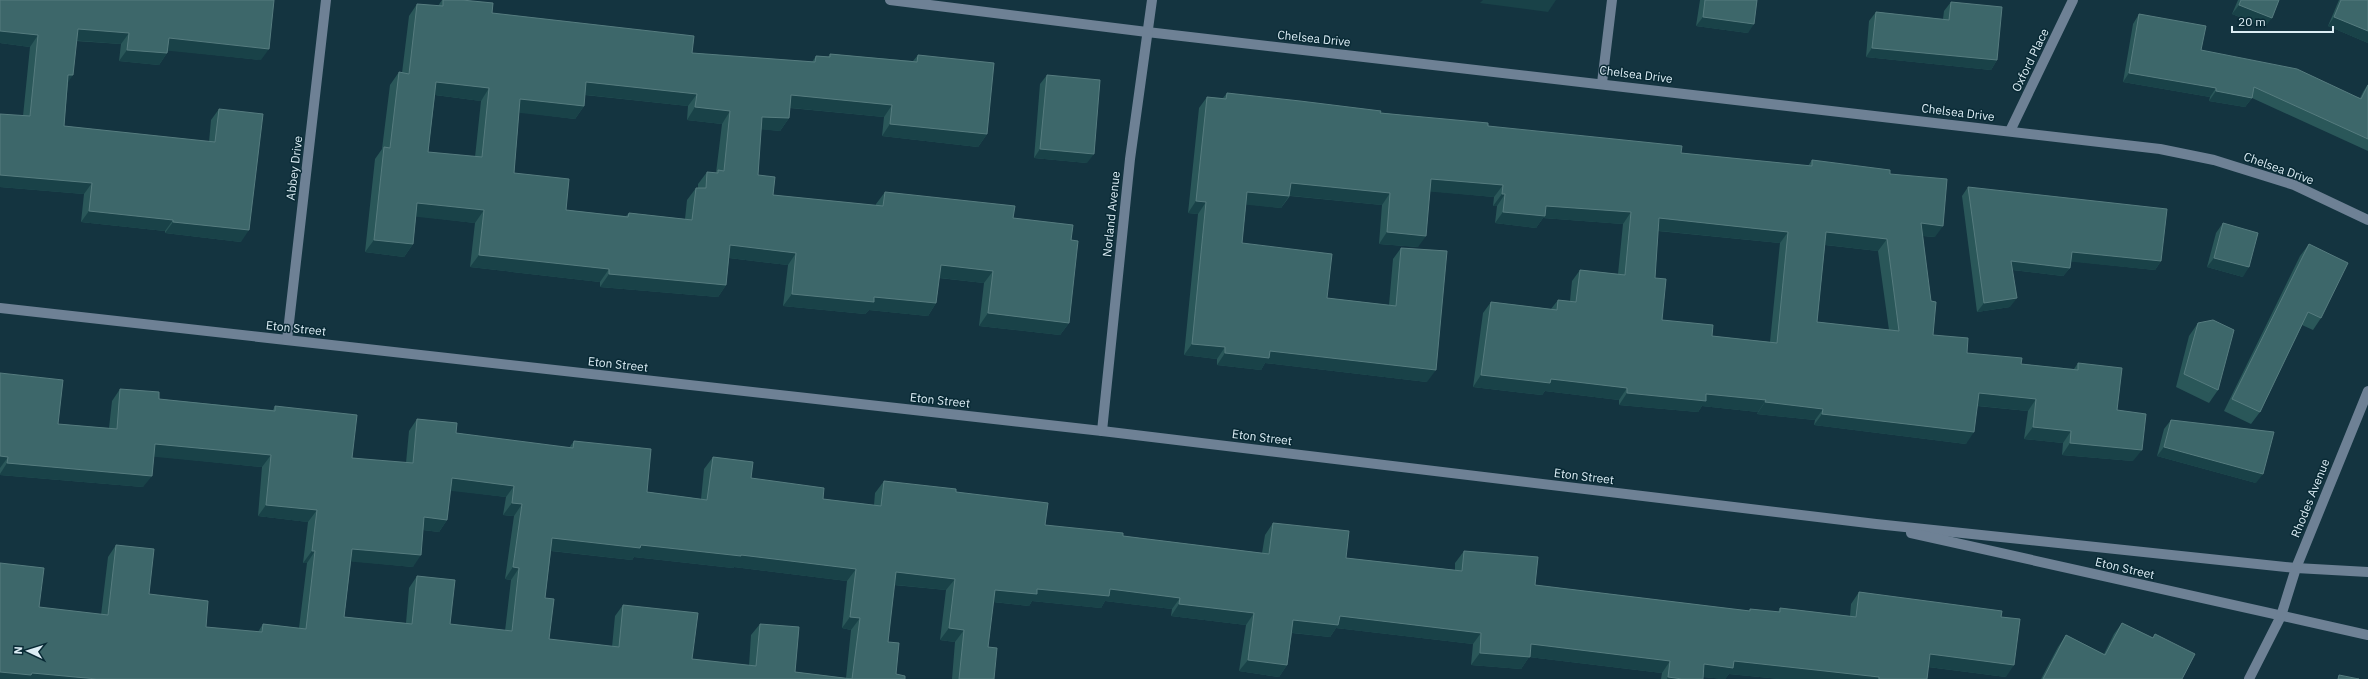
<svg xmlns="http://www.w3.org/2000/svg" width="2368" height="679" viewBox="0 0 2368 679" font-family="'IBM Plex Sans',sans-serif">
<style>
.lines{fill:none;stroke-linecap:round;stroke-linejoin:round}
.minor{stroke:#6e8195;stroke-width:10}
.wall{fill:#2a5759;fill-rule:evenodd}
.shaded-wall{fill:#194248}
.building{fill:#3d676a;stroke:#567c7f;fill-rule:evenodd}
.labels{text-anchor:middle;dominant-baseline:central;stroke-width:3;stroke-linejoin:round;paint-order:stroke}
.street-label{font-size:12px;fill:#dcedf5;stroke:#092a35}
</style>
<rect width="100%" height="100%" fill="#143440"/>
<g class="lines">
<g class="minor">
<polyline points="890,0 1147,32 2160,149 2214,160 2294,185 2368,220"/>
<polyline points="1602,83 1612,0"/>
<polyline points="2010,131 2073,0"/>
<polyline points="0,308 1102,431 1876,524 2296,568 2368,572"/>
<polyline points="287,340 326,0"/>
<polyline points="1102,431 1130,159 1152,0"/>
<polyline points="1911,533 2368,635"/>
<polyline points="2249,679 2281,616 2296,568 2368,391"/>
</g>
</g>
<g class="wall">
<polygon points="0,0 261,60 168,50 167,53 159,65 119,61 121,44 76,41 68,83 64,126 209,142 211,120 219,109 241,242 165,233 165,231 81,222 84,194 0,187 0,114 23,116 30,47 0,43"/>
<path d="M442,0H462L492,13L692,53L812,62L816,56L828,57L830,54L913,61L918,55L987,134L978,147L882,136L884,117L790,108L789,118L780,131L761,129L758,175L773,195L876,206V204L885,192L1013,218L1071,240L1069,323L1060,335L979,326L984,283L939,278L936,303L928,316L869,310L865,314L783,306L788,265L729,258L726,285L718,297L600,287V282L470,267L475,223L416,216L413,244L404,257L365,252L375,159L382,149L390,85L399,72L402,73L409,16L417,4L438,6ZM435,95L481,101L475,157L428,152ZM585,95L688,106L687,120L722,124L716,173L707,172L698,184V188H696L687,200L685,219L629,213L626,216L566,210L514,173L519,112L575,119L584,106Z"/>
<polygon points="1700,0 1757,0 1748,33 1696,26"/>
<polygon points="2238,0 2279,0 2265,27 2232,14"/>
<polygon points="2339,0 2368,0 2368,43 2328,26"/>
<polygon points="1951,2 1997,60 1991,70 1866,57 1869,21 1876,12 1943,19 1944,11"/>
<polygon points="2139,14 2201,50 2360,98 2363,92 2368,84 2368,151 2252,98 2245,107 2209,101 2210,97 2123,82 2133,24"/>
<polygon points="1047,75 1087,163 1034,158 1040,84"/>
<path d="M1227,93L1488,126L1681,153L1808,166L1812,160L1890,174L1935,237L1923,236L1933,335L1967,353L2021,364L2074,369L2078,363L2117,410L2133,461L2062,455L2063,443L2024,439L2028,411L1977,406L1966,444L1814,425L1815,420L1757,414L1758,412L1702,406L1698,412L1619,405V400L1545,391L1542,395L1473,387L1483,313L1491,302L1551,309L1558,300L1570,301L1572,281L1580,270L1618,274L1623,224L1543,218L1536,228L1495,223L1497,206H1493L1494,197L1430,191L1418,247L1379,244L1382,205L1290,196L1281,208L1246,204L1242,243L1327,298L1389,305L1393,259L1401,248L1427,382L1265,363L1261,370L1217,365V359L1184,355L1198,214L1188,213L1199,108L1207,97L1223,98ZM1658,231L1780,243L1770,342L1712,336L1662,320L1655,278ZM1825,245L1878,251L1889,330L1817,322Z"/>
<polygon points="1968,187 2161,261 2155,270 2070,261 2070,268 2063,276 2012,270 2010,307 1977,312 1962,196"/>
<polygon points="2223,223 2243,277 2207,267 2216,233"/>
<polygon points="2309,244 2321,318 2313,330 2302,325 2260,412 2251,424 2224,411 2300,256"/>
<polygon points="2198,323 2218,390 2209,403 2176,387 2189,336"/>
<path d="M0,373L58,424L109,428L112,401L120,389L159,399L273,410L275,406L352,458L406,463L409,431L417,419L456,433L569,448L574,441L647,492L701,499L704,469L713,457L751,478L823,499L874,505L875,493L884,481L956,492L1045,525L1123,536L1262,553L1265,535L1273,523L1346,558L1455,570V563L1464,551L1535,585L1749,611L1750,609L1778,612L1780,608L1850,616L1851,604L1859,592L2001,617L2006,677L1928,667L1927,679H1780L1729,674L1725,679L1703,677V679H1661L1662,673L1529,657L1521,669L1471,665L1473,644L1336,628L1330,637L1292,633L1287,665L1279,677L1239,671L1246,625L1171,616L1172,609L1105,601L1101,608L1032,601L1029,606L993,602L988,647L994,679H952L955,642L940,640L946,590L894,585L888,642L896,674L905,679H0L39,607L101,615L108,557L116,545L149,594L206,627L258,632L263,624L299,628L307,563H303L308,522L258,516L262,467L153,456L143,487L0,475ZM450,490L506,497L503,515L514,516L505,579L511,580L505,631L450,624L417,576L409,588L406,623L344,617L351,561L413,567L423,530L439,532L447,520ZM551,551L632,560L634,557L733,568L734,567L847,581L842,628L851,630L846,678L795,672L760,624L751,635L749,666L692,659L623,605L615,616L612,647L549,639L545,598Z"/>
<polygon points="2171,420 2256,483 2157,456 2164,429"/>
<polygon points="2122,623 2153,638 2155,634 2182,679 2041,679 2058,647 2066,635 2104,654 2114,634"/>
</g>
<g class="shaded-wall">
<polygon points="1483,0 1556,0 1548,12 1480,3"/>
<polygon points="2239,5 2272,18 2265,27 2232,14"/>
<polygon points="1703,17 1754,24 1748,33 1696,26"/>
<polygon points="2334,17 2368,31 2368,43 2328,26"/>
<polygon points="78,29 129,33 121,44 70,40"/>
<polygon points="0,31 38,35 30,47 0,43"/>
<polygon points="169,38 269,49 261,60 161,50"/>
<polygon points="1872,48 1997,60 1991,70 1866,57"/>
<polygon points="127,50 167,53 159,65 119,61"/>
<polygon points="2129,73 2216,88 2210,97 2123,82"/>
<polygon points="68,75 73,75 65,87"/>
<polygon points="436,82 489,88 481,101 428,94"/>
<polygon points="586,82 697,94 688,106 578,94"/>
<polygon points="2216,91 2252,98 2245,107 2209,101"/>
<polygon points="791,95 892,105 884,117 782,107"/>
<polygon points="520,99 584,106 575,119 512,112"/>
<polygon points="695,107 730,111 722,124 687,120"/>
<polygon points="762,117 789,118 780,131 754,129"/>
<polygon points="890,124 987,134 978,147 882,136"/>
<polygon points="1040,149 1094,154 1087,163 1034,158"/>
<polygon points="0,175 92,183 84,194 0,187"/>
<polygon points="1431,179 1503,185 1494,197 1423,191"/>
<polygon points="1291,183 1390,193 1382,205 1283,195"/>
<polygon points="1247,192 1289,196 1281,208 1239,204"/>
<polygon points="1502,194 1505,194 1497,206 1493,206"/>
<polygon points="1196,201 1206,202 1198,214 1188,213"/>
<polygon points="417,203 484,210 475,223 409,216"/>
<polygon points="1546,206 1631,212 1623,224 1543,218 1536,228 1495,223 1503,212"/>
<polygon points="89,211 173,220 165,231 81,222"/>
<polygon points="1659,218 1788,232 1780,243 1651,230"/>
<polygon points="173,222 249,230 241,242 165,233"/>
<polygon points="1921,223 1943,226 1935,237 1913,235"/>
<polygon points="1387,232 1426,236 1418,247 1379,244"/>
<polygon points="1826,232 1887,239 1878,251 1818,244"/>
<polygon points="374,240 413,244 404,257 365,252"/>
<polygon points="730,245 796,253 788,265 721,257"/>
<polygon points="2072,252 2161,261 2155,270 2065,261"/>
<polygon points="479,255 609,269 600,282 470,267"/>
<polygon points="2214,258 2249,267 2243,277 2207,267"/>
<polygon points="2011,261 2070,268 2063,276 2005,269"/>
<polygon points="941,265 993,271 984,283 932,277"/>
<polygon points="609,274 726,285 718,297 600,287"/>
<polygon points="792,294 874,297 936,303 928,316 869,310 865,314 783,306"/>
<polygon points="2017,298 2010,307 1977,312 1984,303"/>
<polygon points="988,313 1069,323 1060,335 979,326"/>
<polygon points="1192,344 1225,347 1217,359 1184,355"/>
<polygon points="1270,351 1436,370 1427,382 1265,363 1261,370 1217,365 1225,353"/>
<polygon points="1481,375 1551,379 1627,388 1619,400 1545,391 1542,395 1473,387"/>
<polygon points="1627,393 1706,394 1766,400 1758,412 1702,406 1698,412 1619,405"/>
<polygon points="1979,393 2036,399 2028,411 1970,405"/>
<polygon points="1765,402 1823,409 1815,420 1757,414"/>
<polygon points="1822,414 1974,432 1966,444 1814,425"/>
<polygon points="2033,427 2071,431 2063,443 2024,439"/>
<polygon points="2070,443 2142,450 2133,461 2062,455"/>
<polygon points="155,444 271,455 262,467 146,456"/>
<polygon points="2164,447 2263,474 2256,483 2157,456"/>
<polygon points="0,456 8,457 0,468"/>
<polygon points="7,463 152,476 143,487 0,475 0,474"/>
<polygon points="452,478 514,486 506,497 443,490"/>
<polygon points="512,503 522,504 514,516 503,515"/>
<polygon points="266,505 317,510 308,522 258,516"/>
<polygon points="424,517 447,520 439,532 416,529"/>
<polygon points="552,538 641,545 741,555 856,569 847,581 734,567 733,568 634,557 632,560 544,550"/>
<polygon points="352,549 421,555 413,567 344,561"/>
<polygon points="312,551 315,551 307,563 303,563"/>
<polygon points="513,567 519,568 511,580 505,579"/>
<polygon points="896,572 955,579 946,590 887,584"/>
<polygon points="1110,589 1180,598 1172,609 1105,601 1101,608 1032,601 1029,606 986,601 995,590"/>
<polygon points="1179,604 1254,613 1246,625 1171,616"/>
<polygon points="1340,616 1481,633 1473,644 1336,628 1330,637 1285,632 1293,620"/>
<polygon points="850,617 860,618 851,630 842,628"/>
<polygon points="949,628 964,630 955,642 940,640"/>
<polygon points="1531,644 1670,661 1662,673 1529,657 1521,669 1471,665 1480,653"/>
<polygon points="1930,654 2014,665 2006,677 1921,666"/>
<polygon points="1248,660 1287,665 1279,677 1239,671"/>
<polygon points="1734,661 1879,677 1878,679 1780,679 1729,674 1725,679 1722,679 1696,676 1704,664"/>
<polygon points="0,672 32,673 97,679 0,679"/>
<polygon points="1668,677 1682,679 1667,679"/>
</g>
<g class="building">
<polygon points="0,0 274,0 269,49 169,38 167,53 127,50 129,33 78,29 73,75 68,75 64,126 215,142 219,109 263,114 249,230 173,222 173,220 89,211 92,183 0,175 0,114 30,116 38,35 0,31"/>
<path d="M443,0H462L493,3L492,13L694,36L692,53L815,62L816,56L830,57V54L917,62L918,55L994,63L987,134L890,124L892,105L791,95L789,118L762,117L758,175L775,177L773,195L883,206L885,192L1015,206L1013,218L1073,225L1071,240L1078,241L1069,323L988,313L993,271L941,265L936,303L874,297V302L792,294L796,253L730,245L726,285L609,274V269L479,255L484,210L417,203L413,244L374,240L384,147L390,148L399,72L409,74L417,4L443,6ZM436,82L489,88L482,157L428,152ZM586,82L697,94L695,107L730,111L724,171L718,170V173L707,172L706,188H696L692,220L629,213L628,217L566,210L569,179L514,173L520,99L584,106Z"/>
<polygon points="1705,0 1757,0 1754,24 1703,17"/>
<polygon points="2241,0 2279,0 2272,18 2239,5"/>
<polygon points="2341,0 2368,0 2368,31 2334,17"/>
<polygon points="1951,2 2002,7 1997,60 1872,48 1876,12 1949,20"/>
<polygon points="2139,14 2206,26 2201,50 2297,69 2361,99 2368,85 2368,139 2254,87 2252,98 2216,91 2216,88 2129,73"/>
<polygon points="1047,75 1100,80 1094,154 1040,149"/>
<path d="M1227,93L1300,101L1381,111L1380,113L1488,123V126L1682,146L1681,153L1812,166V160L1890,170V174L1947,179L1943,226L1921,223L1931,301L1936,302L1933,335L1968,338L1967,353L2022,358L2021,364L2078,370V363L2122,368L2117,410L2146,414L2142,450L2070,443L2071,431L2033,427L2036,399L1979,393L1974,432L1822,414L1823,409L1765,402L1766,400L1706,394V401L1627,393V388L1551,379L1550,383L1481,375L1491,302L1557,310L1558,300L1576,302L1580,270L1625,275L1631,212L1546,206L1545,216L1503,212L1505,194H1502L1503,185L1431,179L1426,236L1387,232L1390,193L1291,183L1289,196L1247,192L1242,243L1332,254L1327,298L1396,306L1401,248L1447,251L1436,370L1270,351L1269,358L1225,353V347L1192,344L1206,202L1196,201L1207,97L1226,99ZM1659,218L1788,232L1777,343L1712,336L1713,325L1662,320L1666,279L1655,278ZM1826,232L1887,239L1899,331L1817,322Z"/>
<polygon points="1968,187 2167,209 2161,261 2072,252 2070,268 2011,261 2017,298 1984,303"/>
<polygon points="2223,223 2258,233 2249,267 2214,258"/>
<polygon points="2309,244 2348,263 2321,318 2308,312 2260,412 2232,399"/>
<polygon points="2213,320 2234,330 2218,390 2184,374 2198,323"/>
<path d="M0,373L63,380L58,424L117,429L120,389L159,392V399L275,411V406L357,415L352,458L413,463L417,419L457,423L456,433L573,448L574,441L651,449L647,492L707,500L713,457L753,462L751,478L824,488L823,499L881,506L884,481L956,489V492L1048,503L1045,525L1123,533V536L1269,554L1273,523L1349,531L1346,558L1462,571L1464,551L1538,557L1535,585L1750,611V609L1780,612V608L1856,617L1859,592L2002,611L2001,617L2020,619L2014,665L1930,654L1927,679H1879V677L1734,661L1733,668L1704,664L1703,679H1682L1668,677L1670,661L1531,644L1530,657L1480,653L1481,633L1340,616L1338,625L1293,620L1287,665L1248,660L1254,613L1179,604L1180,598L1110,589L1109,596L1037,589V594L995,590L988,647L997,648L994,679H959L964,630L949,628L955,579L896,572L888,642L899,643L896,674L905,676V679H97L32,673L31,675L0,672V563L44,568L39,607L108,615L116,545L154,549L149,594L208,601L206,627L262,632L263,624L306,629L315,551H312L317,510L266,505L271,455L155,444L152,476L7,463L8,457L0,456ZM452,478L514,486L512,503L522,504L513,567L519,568L512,631L450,624L455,580L417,576L412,624L344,617L352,549L421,555L424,517L447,520ZM552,538L640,548L641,545L741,556V555L856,569L850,617L860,618L852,679L795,672L799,627L760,624L756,666L692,659L698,613L623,605L619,647L549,639L554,599L545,598Z"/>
<polygon points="2171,420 2274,432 2263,474 2164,447"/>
<polygon points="2122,623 2153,638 2155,634 2195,654 2182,679 2043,679 2066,635 2105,655"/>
<polygon points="2339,675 2359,679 2338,679"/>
</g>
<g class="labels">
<g class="street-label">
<text transform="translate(1314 38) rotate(6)">Chelsea Drive</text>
<text transform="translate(2030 60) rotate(-64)">Oxford Place</text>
<text transform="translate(1636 74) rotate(7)">Chelsea Drive</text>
<text transform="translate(1958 112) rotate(7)">Chelsea Drive</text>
<text transform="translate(294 168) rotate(-83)">Abbey Drive</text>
<text transform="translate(2279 168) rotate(20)">Chelsea Drive</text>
<text transform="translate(1111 214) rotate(-84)">Norland Avenue</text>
<text transform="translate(296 328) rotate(6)">Eton Street</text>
<text transform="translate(618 364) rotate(6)">Eton Street</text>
<text transform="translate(940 400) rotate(6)">Eton Street</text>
<text transform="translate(1262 437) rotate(7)">Eton Street</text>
<text transform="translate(1584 476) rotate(7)">Eton Street</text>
<text transform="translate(2310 498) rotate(-68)">Rhodes Avenue</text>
<text transform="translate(2125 568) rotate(13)">Eton Street</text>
</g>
</g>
<g transform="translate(28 651) rotate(274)" stroke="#092a35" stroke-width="3" paint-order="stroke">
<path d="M0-3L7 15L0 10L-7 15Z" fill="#dcedf5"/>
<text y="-6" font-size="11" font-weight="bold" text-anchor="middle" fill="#dcedf5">N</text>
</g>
<path d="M2232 26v6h101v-6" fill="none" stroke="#dcedf5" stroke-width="2"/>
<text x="2238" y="26" font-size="12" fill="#dcedf5" stroke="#092a35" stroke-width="3" paint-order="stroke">20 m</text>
</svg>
